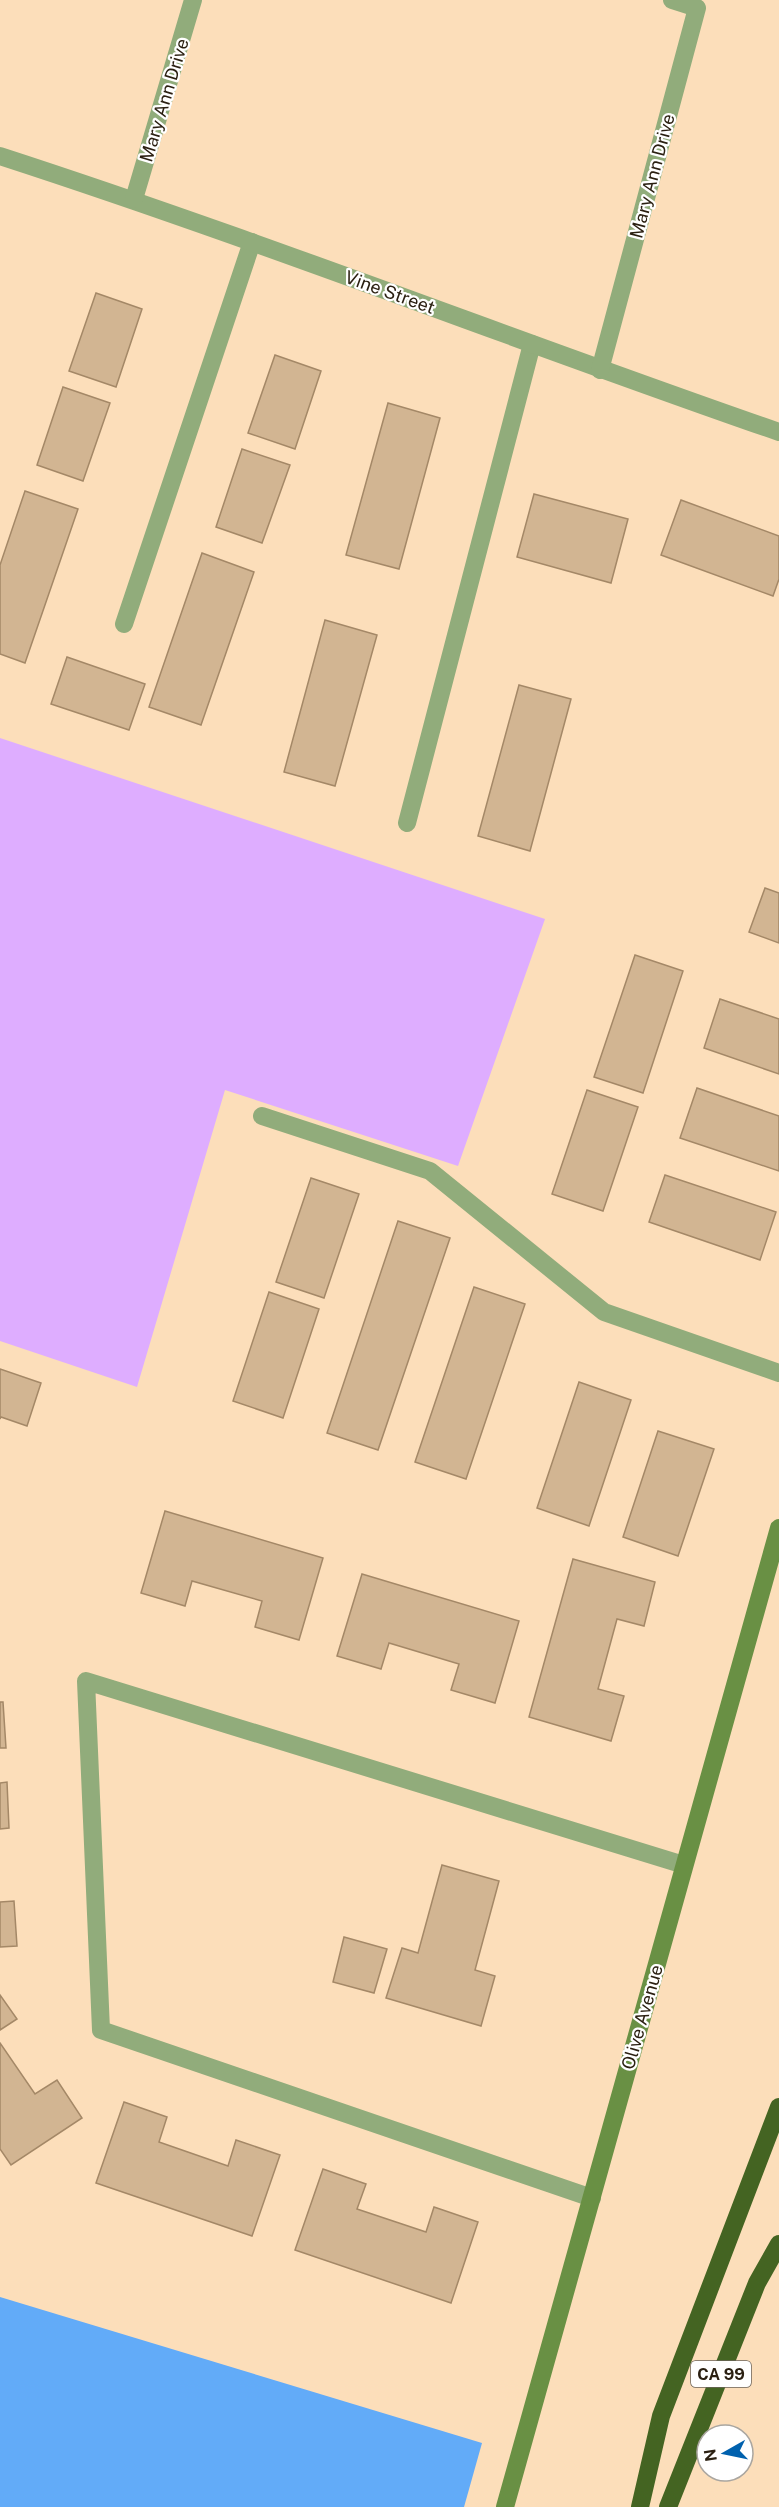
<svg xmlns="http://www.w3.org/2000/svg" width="779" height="2507" viewBox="0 0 779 2507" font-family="'Public Sans',sans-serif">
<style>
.green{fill:#deadff}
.water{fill:#62abf8}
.building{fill:#d2b592;stroke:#a48867;stroke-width:1.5}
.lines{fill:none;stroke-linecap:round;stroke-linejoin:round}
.service{stroke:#91ac7b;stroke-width:18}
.minor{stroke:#91ac7b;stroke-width:18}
.secondary{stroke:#699044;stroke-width:18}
.motorway{stroke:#446422;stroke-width:18}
.labels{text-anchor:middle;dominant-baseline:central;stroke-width:4.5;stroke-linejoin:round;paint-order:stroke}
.shield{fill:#fff;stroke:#6b6359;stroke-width:1.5}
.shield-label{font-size:16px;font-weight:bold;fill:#2b2012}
.street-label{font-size:18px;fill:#2b2012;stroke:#fff}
</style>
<rect width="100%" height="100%" fill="#fcdeba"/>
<polygon class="green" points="0,738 545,919 458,1166 225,1090 137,1387 0,1341"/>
<polygon class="water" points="0,2297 482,2443 464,2507 0,2507"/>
<g class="building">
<polygon points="96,293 142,309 116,387 69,371"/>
<polygon points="275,355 321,371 295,449 248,433"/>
<polygon points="63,387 110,403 83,481 37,465"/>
<polygon points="388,403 440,418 399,569 346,555"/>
<polygon points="242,449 290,465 262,543 216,527"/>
<polygon points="25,491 78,509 25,663 0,654 0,565"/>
<polygon points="534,494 628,519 611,583 517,557"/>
<polygon points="681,500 779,536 779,579 773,596 661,555"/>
<polygon points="202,553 254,572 201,725 149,707"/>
<polygon points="325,620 377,635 335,786 284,772"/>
<polygon points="67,657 145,684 129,730 51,704"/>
<polygon points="519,685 571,699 530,851 478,836"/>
<polygon points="765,888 779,893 779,943 749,932"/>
<polygon points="635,955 683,971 643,1093 594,1077"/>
<polygon points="720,999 779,1019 779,1074 704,1048"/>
<polygon points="697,1088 779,1116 779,1171 680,1138"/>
<polygon points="587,1090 638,1107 603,1211 552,1194"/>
<polygon points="665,1175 776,1212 760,1260 649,1222"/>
<polygon points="311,1178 359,1194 324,1298 276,1282"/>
<polygon points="398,1221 450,1238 378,1450 327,1433"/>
<polygon points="474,1287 525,1304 466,1479 415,1462"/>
<polygon points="269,1292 319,1309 283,1418 233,1401"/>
<polygon points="0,1369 41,1383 27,1426 1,1417 0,1419"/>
<polygon points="579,1382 631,1400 589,1526 537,1508"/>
<polygon points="658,1431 714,1449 678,1556 623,1537"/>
<polygon points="165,1511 323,1558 299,1640 255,1627 262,1601 192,1581 185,1606 141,1593"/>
<polygon points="573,1559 655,1582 644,1626 617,1619 598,1689 624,1696 611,1741 529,1717"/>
<polygon points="362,1574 519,1621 495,1703 451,1690 459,1664 389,1643 381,1669 337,1656"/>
<polygon points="0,1702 3,1702 6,1748 0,1748"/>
<polygon points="7,1782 9,1828 0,1829 0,1783"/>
<polygon points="442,1865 499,1881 475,1970 495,1976 481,2026 386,1998 402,1948 418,1953"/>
<polygon points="14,1901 17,1946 0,1947 0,1902"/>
<polygon points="344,1937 387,1949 374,1993 333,1982"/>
<polygon points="0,1995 17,2019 0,2030"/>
<polygon points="0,2043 35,2094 57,2080 82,2118 11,2165 0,2149"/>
<polygon points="124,2102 167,2117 159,2142 228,2166 236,2140 280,2155 252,2236 96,2183"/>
<polygon points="323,2169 366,2184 357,2209 426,2232 434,2207 478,2222 451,2303 295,2250"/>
</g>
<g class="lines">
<g class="service">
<polyline points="124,624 252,242"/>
<polyline points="407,823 532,344"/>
<polyline points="262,1116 430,1171 604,1312 779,1373"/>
<polyline points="592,2198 101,2030 86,1681 684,1865"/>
</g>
<g class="minor">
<path d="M0,156C262,241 519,342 779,432"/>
<polyline points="134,199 193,0"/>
<polyline points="600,370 697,8 672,0"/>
</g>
<polyline class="secondary" points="505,2507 779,1528"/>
<g class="motorway">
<polyline points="640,2507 661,2416 779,2107"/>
<polyline points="668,2507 757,2283 779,2244"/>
</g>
</g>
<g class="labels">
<rect class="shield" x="691" y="2361" width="60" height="26" rx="4.5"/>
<g class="shield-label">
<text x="721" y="2374">CA 99</text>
</g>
<g class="street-label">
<text transform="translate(164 100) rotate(-73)">Mary Ann Drive</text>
<text transform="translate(652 176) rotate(-75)">Mary Ann Drive</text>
<text transform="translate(390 292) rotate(20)">Vine Street</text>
<text transform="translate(642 2017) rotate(-74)">Olive Avenue</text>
</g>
</g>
<g transform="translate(725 2453) rotate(261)"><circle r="28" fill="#ffffff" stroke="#aaa6a0" stroke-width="1.5"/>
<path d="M0-4.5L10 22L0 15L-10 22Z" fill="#0061ae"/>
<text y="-9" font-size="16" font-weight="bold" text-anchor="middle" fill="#2b2012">N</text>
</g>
</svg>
